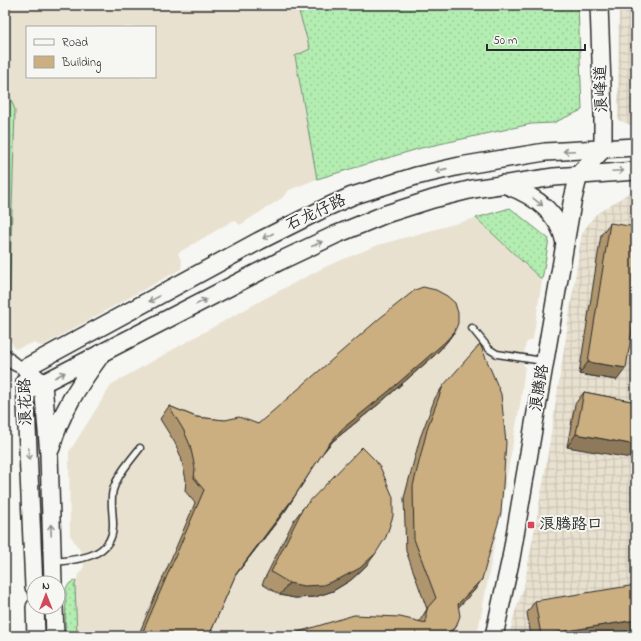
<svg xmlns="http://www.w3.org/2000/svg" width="641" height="641" viewBox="0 0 641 641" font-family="'Indie Flower','LXGW WenKai TC',sans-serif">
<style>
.built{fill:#e9e1d0;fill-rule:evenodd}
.industrial{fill:url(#industrial-grid)}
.grass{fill:url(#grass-dots);stroke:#6f8c6e}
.forest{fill:url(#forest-firs);stroke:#6f8c6e}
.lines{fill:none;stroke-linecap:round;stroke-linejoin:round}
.lane-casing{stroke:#2b2b2b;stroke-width:9}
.street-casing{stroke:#2b2b2b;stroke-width:15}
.secondary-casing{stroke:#2b2b2b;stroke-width:20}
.lane{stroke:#f6f6f2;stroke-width:6}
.street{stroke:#f6f6f2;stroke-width:12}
.secondary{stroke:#f6f6f2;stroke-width:17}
.wall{fill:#af966e;stroke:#2b2b2b}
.shaded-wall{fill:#8e7a5a;stroke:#2b2b2b}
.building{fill:#cbaf80;stroke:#2b2b2b}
.oneway{stroke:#90908e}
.poi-dot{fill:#d1495b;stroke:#f6f6f2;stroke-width:1.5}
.labels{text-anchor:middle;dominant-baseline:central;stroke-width:4;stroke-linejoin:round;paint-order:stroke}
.street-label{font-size:16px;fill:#2b2b2b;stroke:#f6f6f2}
.poi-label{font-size:16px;fill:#2b2b2b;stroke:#f6f6f2;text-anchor:start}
</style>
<defs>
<pattern id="industrial-grid" width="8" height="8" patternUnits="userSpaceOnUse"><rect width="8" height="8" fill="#e9e1d0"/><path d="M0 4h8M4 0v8" fill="none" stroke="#c8c1b3"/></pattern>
<pattern id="grass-dots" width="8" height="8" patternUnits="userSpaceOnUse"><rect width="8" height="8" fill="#b3edb1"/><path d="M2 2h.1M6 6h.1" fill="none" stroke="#9acb98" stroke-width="1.8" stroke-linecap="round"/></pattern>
<pattern id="forest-firs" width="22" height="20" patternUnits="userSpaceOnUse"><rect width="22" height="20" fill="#b3edb1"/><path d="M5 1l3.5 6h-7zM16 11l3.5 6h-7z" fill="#9acb98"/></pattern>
</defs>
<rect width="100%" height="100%" fill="#f6f6f2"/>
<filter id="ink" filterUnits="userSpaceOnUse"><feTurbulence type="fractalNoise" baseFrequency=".025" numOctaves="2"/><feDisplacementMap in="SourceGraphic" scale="8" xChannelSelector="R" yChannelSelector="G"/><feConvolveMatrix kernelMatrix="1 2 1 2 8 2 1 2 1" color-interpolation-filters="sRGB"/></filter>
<g filter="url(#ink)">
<g class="built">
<path d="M5,5H297L310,49L295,57L317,179L289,190L282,198L240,225L234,220L178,253L182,262L181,269L42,346L33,343L15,349L5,330V309H9L15,110L5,84ZM27,27H155V77H27Z"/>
<polygon points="476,218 542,280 533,339 526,343 524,354 521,362 525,366 521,399 485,595 477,636 77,636 75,585 76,580 84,566 81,552 70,535 69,452 112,384 206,331 273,294 327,266 378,245"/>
</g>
<g class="industrial">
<polygon points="619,5 636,5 636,127 618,120"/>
<polygon points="632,191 636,191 636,636 509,636 514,615 524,586 544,478 582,233 595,215"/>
</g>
<g class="grass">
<polygon points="297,5 578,5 582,110 553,123 531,124 421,148 317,179 295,56 310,49"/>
<polygon points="510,208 549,239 542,280 476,218"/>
<polygon points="76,580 75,585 77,636 65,636 66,588 70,583"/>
</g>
<polygon class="forest" points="5,84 15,110 9,309 5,309"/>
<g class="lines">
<g class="lane-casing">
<g id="lane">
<polyline points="472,328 489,349 497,354 543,361"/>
<path d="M53,562C78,560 114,557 113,524C113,513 110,500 113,490C118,474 130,461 140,448"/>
</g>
</g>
<g class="street-casing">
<path id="street" d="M5,355C11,363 16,366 25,368"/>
</g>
<g class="secondary-casing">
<g id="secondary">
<path d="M503,184C532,194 559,212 565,243"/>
<polyline points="25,368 259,241 325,208 352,196 416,176 460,166 545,152 636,147"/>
<polyline points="35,377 43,384 49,454 53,583"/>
<polyline points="25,381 34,587"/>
<polyline points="26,392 280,261 335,235 386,214 433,199 473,189 554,177 636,171"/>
<path d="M51,448C60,413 79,385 100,356"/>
<polyline points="35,607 36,636"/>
<polyline points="54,607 55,636"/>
<polyline points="494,636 511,558 572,203 579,174 603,149 603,113 599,5"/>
</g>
</g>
<use href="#lane" class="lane"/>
<use href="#street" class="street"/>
<use href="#secondary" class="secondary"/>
</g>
<g class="wall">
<polygon points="636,71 636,89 634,89"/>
<polygon points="610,223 617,380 579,374 601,235"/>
<polygon points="455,331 446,343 436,354 380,403 333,441 322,454 286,510 235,576 209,636 138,636 195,503 185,491 186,480 181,457 175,443 160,419 169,406 196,417 258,424"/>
<polygon points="443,386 482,579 474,591 458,607 456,627 449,636 289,636 419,622 427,609 406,551 404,498 420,438 435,398"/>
<polygon points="584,392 636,402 567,447 575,404"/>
<polygon points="303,508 367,565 351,580 333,591 315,597 295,598 280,595 262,584 294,520"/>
<polygon points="535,601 602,636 531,636 527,613"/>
</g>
<g class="shaded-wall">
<polygon points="634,5 636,5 636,8 632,8"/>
<polygon points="455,331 446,343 436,354 380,403 333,441 319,457 328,445 342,429"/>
<polygon points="588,362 626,368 617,380 579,374"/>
<polygon points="576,434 636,445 636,459 567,447"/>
<polygon points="294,497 286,510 227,586 236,574"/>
<polygon points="376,553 367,565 351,580 333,591 315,597 295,598 280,595 289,583"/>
<polygon points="482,579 474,591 450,616 458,604"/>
<polygon points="636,620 636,630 602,636 540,636 541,635"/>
<polygon points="456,627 449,636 439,636 441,633"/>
</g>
<g class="building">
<polygon points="610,223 636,227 636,305 626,368 588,362"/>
<polygon points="423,287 436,290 447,296 455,303 458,313 458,323 455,331 445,342 389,391 342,429 328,445 294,497 236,574 209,636 141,636 204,490 194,478 195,468 190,445 184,431 169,406 196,417 225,420 239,417 258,424 380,318 415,290"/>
<polygon points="480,344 501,394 506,443 501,513 482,579 458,604 460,616 456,627 447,633 441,633 439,636 289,636 298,632 354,615 400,617 426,623 426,613 428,607 436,598 414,539 413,486 428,426 443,386"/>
<polygon points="584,392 636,402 636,445 576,434"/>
<polygon points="362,447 376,461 381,469 393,497 393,516 386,537 376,553 360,568 341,578 323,585 304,586 289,583 271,572 303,508"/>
<polygon points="636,585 636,620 541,635 535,601"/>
</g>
<defs><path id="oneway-shaft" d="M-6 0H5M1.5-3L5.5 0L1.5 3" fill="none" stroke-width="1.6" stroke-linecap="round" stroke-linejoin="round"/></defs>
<g class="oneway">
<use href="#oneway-shaft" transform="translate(569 151) rotate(177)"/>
<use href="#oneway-shaft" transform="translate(441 170) rotate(167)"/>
<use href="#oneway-shaft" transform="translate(618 171) rotate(-3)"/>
<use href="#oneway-shaft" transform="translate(538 202) rotate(38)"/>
<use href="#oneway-shaft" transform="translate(268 236) rotate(153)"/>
<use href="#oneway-shaft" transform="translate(317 244) rotate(-25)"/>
<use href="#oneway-shaft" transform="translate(154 299) rotate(152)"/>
<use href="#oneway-shaft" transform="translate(201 302) rotate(-27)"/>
<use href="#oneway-shaft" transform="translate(60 375) rotate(-27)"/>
<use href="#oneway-shaft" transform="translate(29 454) rotate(87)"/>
<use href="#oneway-shaft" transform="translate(51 530) rotate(-92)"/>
</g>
</g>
<rect class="poi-dot" x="527" y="521" width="8" height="8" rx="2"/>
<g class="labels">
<g class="street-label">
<text transform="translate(602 89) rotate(-92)">浪峰道</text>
<text transform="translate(316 213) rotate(-25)">石龙仔路</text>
<text transform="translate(540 388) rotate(-81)">浪腾路</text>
<text transform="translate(26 402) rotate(-92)">浪花路</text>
</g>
<g class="poi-label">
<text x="539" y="525">浪腾路口</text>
</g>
</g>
<rect width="641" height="641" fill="none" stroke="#f6f6f2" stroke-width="20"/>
<rect x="10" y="10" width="621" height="621" fill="none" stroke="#2b2b2b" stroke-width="1.5" filter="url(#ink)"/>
<rect x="26" y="26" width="130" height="52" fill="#f6f6f2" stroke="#a5a5a2"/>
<rect x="34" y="39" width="20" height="6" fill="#f6f6f2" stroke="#a5a5a2"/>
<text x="62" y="46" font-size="12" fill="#2b2b2b">Road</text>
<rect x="34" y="56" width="20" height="12" fill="#cbaf80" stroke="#a5a5a2"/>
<text x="62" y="66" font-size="12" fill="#2b2b2b">Building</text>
<g transform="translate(46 595)"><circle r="19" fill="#f6f6f2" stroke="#a5a5a2"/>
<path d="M0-3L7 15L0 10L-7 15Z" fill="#d1495b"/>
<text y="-6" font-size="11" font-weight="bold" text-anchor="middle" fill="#2b2b2b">N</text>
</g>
<path d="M487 44v6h98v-6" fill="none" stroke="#2b2b2b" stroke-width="2"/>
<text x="493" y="44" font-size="12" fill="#2b2b2b" stroke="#f6f6f2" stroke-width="3" paint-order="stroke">50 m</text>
</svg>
